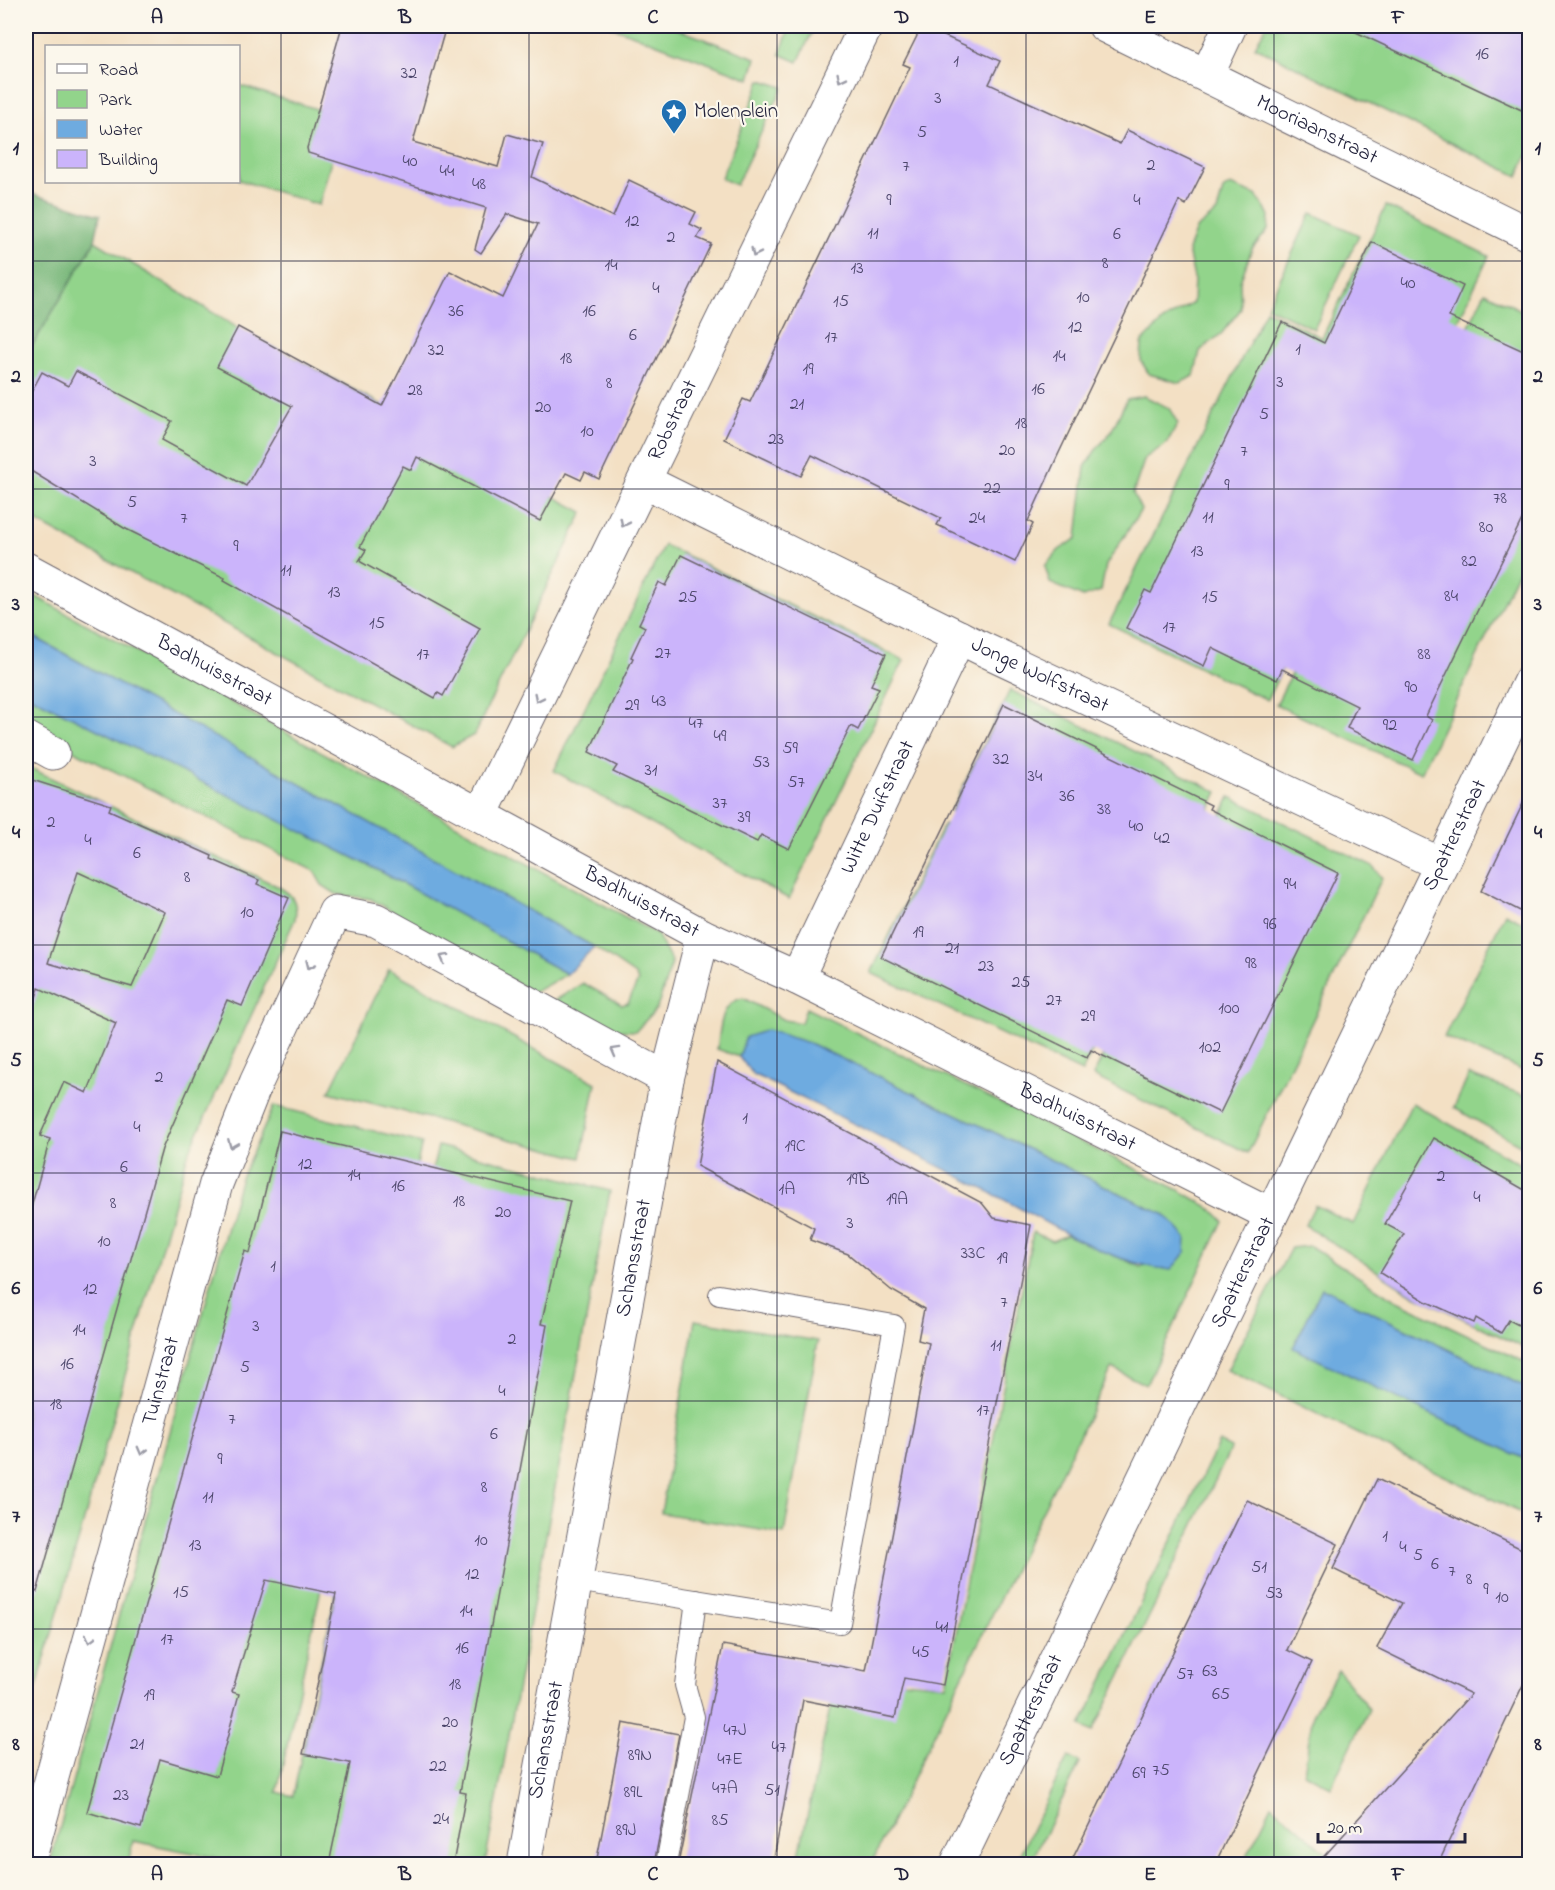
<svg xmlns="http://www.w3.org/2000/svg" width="1555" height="1890" viewBox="0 0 1555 1890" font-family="'Indie Flower',sans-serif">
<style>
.green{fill:#92d48b;stroke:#5a7b63;stroke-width:1.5}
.forest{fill:#75b677;stroke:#4c6c59;stroke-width:1.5}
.water{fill:#6eabe0;stroke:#48668e;stroke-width:1.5}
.building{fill:#cbb4fb;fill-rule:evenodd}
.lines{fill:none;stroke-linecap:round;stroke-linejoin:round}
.lane-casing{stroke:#6b646b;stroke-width:22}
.street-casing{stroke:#6b646b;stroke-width:35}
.lane{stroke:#fff;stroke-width:20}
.street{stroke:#fff;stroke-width:33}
.oneway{stroke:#9c9ca7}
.grid{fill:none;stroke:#22223b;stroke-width:1.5;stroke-opacity:0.55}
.labels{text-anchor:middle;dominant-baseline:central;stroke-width:4.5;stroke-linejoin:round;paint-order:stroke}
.number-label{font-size:18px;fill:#4c466b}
.poi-label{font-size:21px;fill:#22223b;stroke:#fbf7ec;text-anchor:start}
.street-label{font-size:21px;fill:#22223b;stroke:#fbf7ec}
.neatline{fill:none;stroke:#22223b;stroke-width:2}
.grid-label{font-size:20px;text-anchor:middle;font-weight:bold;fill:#22223b}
</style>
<rect width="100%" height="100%" fill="#fbf7ec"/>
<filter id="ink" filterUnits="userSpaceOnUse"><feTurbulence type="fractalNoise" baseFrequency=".0167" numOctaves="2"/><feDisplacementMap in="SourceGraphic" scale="12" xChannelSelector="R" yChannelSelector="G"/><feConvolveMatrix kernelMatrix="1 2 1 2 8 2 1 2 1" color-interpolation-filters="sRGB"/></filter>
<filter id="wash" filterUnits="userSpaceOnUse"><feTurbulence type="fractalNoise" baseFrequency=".008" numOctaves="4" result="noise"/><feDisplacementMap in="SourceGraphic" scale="24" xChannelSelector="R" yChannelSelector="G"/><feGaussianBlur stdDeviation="1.35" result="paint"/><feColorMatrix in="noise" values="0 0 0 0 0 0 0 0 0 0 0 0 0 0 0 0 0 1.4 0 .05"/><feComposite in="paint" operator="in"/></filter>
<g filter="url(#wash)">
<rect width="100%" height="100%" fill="#f3e0c4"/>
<g class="green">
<polygon points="610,26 669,26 756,58 750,79"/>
<polygon points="790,26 815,26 798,62 780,54"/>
<polygon points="1266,26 1529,26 1529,152 1518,176 1255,47"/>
<polygon points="761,80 783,87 736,185 721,178"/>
<polygon points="238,85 343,117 319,205 239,180"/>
<polygon points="1230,185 1256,195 1269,215 1268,230 1252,249 1240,282 1241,309 1222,333 1200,351 1194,376 1180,383 1149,374 1141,361 1142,342 1163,321 1193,303 1194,278 1188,250 1196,229 1217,212 1223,190"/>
<polygon points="1386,206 1489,256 1423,395 1417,393 1267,700 1109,624 1266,310 1322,338"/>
<polygon points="1311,213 1359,235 1314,329 1267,307"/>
<polygon points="95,241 238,328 583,512 474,735 452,747 26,516 26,356"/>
<polygon points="1485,292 1529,314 1529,548 1421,773 1276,705 1415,421 1422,424"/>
<polygon points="1144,396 1169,408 1178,424 1166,444 1145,458 1133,493 1141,510 1106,565 1101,591 1083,597 1050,583 1045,566 1059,550 1077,538 1085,467 1095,451 1111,432 1127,399"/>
<polygon points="664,545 904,660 789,899 554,771"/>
<polygon points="26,594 31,594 657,934 672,963 657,1008 636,1031 605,1030 551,1003 583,983 622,1005 628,1003 638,981 635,975 594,947 27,633 26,637"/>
<polygon points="1010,690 1218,792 1170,891 1182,896 1230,797 1373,866 1382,878 1248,1153 1093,1076 1142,977 1131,972 1082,1072 871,973 944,824 1105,903 1111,891 951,811"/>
<polygon points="26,694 378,870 567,974 533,993 371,899 336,894 322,885 314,871 26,727"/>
<path d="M26,766L279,887C293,895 298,902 295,919L187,1157L26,1725Z"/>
<polygon points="1505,913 1529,925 1529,1073 1444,1037"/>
<polygon points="389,969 596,1083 581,1158 329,1092"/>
<path d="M743,998L784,1020L801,1023L806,1008L1179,1190L1212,1209L1223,1221L1146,1385L1112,1368L871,1864H797L837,1675L946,1685L1033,1232L1052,1241L1067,1235L1141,1267L1186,1238L1165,1215L809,1043L746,1037L739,1057L717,1049C721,1028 719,1003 743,998Z"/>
<polygon points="1469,1075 1529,1097 1529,1150 1454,1108"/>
<polygon points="1412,1103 1529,1169 1529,1350 1414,1295 1305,1225 1315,1205 1353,1224"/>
<polygon points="274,1106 422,1143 364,1390 277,1792 293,1796 358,1486 438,1146 610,1191 485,1864 248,1864 133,1841 128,1864 50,1863 240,1180"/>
<polygon points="1310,1246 1395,1300 1529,1364 1529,1389 1322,1288 1293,1348 1529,1461 1529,1517 1227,1370 1291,1248"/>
<polygon points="695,1320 818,1341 784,1534 661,1513"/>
<polygon points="1219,1442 1231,1448 1093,1732 1081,1726"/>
<polygon points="1338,1670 1369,1709 1331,1787 1304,1773 1313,1713"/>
<polygon points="1068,1757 1080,1763 1030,1864 1015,1864"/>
<polygon points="1272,1805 1339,1864 1243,1864"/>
</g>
<polygon class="forest" points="26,192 100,215 95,241 26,356"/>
<g class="water">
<polygon points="27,633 594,947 567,974 378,870 26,694"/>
<path d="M767,1030L809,1043L1165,1215L1186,1238L1185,1253L1171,1270C1106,1263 1052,1224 995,1195C915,1153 834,1114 753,1074L739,1057L746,1037Z"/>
<polygon points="1322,1288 1529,1389 1529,1461 1293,1348"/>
</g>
<g id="blocks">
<g class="building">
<polygon points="342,26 446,26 413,142 498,167 507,134 543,144 532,177 613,217 629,180 696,212 690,224 702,230 697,238 711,244 599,479 585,472 581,480 566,473 540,521 417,457 411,470 403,466 360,547 366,550 359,561 480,628 443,696 438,693 435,698 224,580 225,578 124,528 26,468 26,402 42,372 68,386 76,371 172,421 162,440 246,486 292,406 217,367 238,327 382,406 450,271 503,298 538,224 507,214 481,253 475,249 486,208 308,153 307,148"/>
<polygon points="922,26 1000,61 989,84 1120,144 1127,130 1205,167 1186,205 1179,201 1057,457 1028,521 1033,524 1015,562 937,525 941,518 812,455 801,476 724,439 743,399 750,402 895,100 910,67 903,64"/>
<polygon points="1343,26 1530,26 1530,114"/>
<polygon points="1372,242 1463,286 1449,317 1530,354 1530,503 1426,716 1432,720 1413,760 1347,728 1357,706 1282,669 1277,680 1212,648 1204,666 1126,628 1145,590 1151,593 1282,322 1324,343"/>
<polygon points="681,555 886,654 871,685 879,688 858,730 851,726 789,849 761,835 757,842 613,772 617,766 589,752 633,658 631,657 645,627 639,624 659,582 666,586"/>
<polygon points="1004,704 1211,805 1209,809 1338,873 1220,1113 1091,1050 1087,1058 881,957"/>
<path d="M26,778L111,805L109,810L212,856L211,859L259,880L257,884L289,898L242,1006L227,1000L162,1149L37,1592L26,1590V1226L50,1139L40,1136L64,1082L87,1093L116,1023L39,988L33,1007L26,1005ZM78,872L165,912L132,987L48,963Z"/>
<polygon points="1530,789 1530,916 1481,891"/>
<polygon points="717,1062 982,1203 994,1218 1031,1225 943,1685 904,1678 895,1718 803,1700 773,1864 678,1864 723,1645 866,1671 929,1343 918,1340 924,1309 891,1290 848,1254 810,1240 814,1228 697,1166"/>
<polygon points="280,1131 570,1201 541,1324 547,1325 460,1792 466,1793 453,1864 329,1864 350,1763 303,1754 336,1594 266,1580 232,1692 239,1694 217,1776 160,1759 141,1828 87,1812 245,1251 250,1253"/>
<polygon points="1434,1138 1530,1193 1530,1331 1509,1320 1501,1333 1476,1318 1474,1323 1425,1301 1380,1273 1404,1234 1385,1224"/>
<polygon points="1377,1479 1530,1553 1530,1670 1438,1864 1317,1864 1471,1694 1377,1648 1402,1603 1333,1569"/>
<polygon points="1247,1500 1338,1544 1287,1650 1312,1662 1215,1864 1070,1864"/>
<polygon points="623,1723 679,1734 654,1864 596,1864"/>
</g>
</g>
</g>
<g filter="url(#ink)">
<use href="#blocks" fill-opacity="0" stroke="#6b646b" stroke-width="1.5"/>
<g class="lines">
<g class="lane-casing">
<g id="lane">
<polyline points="576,1581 840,1623 894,1325 719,1295"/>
<polyline points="666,1864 694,1717 685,1685 696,1600"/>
</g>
</g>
<g class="street-casing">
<g id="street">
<path id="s1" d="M1105,26L1530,235"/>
<polyline points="1207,75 1230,26"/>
<path id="s2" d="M644,481L985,650L1440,864"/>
<path id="s3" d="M26,569L703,936L797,978L1270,1214"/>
<polyline points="26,738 53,753"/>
<path id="s4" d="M481,814L866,26"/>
<path id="s5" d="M797,978L959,637"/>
<path id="s6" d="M28,1864L216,1184L256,1083L335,912L376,920L667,1079"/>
<path id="s7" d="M524,1864L667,1079L703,936"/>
<path id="s8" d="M957,1864L1530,681"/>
</g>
</g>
<use href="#lane" class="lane"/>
<use href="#street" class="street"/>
</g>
<defs><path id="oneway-chevron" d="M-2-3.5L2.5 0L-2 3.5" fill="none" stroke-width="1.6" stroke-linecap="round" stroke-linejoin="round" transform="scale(1.5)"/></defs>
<g class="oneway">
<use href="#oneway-chevron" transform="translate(841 78) rotate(116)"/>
<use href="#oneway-chevron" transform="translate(755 253) rotate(116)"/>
<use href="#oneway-chevron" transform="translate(624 523) rotate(116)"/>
<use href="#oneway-chevron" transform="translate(538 698) rotate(116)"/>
<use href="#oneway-chevron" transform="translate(444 958) rotate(-151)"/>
<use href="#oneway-chevron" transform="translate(310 965) rotate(114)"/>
<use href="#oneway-chevron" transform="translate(615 1051) rotate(-151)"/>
<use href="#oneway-chevron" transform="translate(232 1144) rotate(112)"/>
<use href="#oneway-chevron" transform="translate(142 1451) rotate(105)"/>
<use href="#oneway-chevron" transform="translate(90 1639) rotate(105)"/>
</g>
</g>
<path class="grid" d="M281,26V1864M529,26V1864M777,26V1864M1026,26V1864M1274,26V1864M26,261H1530M26,489H1530M26,717H1530M26,945H1530M26,1173H1530M26,1401H1530M26,1629H1530"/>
<defs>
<g id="sight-pin" transform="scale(1.35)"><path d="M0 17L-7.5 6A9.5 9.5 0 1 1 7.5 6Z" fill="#1f6fb2" stroke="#fbf7ec"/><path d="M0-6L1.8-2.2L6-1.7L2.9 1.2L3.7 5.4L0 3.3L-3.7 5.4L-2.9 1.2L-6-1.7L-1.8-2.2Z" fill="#fff"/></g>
</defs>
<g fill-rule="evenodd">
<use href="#sight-pin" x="674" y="112"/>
</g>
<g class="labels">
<g class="number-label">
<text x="1482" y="55">16</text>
<text x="956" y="62">1</text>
<text x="409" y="74">32</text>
<text x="938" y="99">3</text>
<text x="922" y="133">5</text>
<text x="410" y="162">40</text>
<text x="1151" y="166">2</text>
<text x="906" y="167">7</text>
<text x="447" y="172">44</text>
<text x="479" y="185">48</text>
<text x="889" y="201">9</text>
<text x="1137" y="201">4</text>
<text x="632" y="222">12</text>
<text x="873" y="234">11</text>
<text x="1117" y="235">6</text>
<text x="671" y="238">2</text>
<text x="1105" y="264">8</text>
<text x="611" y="266">14</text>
<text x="857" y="269">13</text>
<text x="1408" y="284">40</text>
<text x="656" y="289">4</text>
<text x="1083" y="298">10</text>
<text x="841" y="302">15</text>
<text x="456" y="312">36</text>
<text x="589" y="312">16</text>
<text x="1075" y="328">12</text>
<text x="633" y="336">6</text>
<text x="831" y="338">17</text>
<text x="1298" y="350">1</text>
<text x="436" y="351">32</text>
<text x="1059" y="357">14</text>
<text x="566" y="359">18</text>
<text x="808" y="370">19</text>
<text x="1280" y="383">3</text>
<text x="609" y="384">8</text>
<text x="1038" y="390">16</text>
<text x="415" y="391">28</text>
<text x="797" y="405">21</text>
<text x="543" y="408">20</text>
<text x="1264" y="415">5</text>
<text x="1021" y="424">18</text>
<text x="587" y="432">10</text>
<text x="776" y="440">23</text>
<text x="1007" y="451">20</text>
<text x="1244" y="452">7</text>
<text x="93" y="462">3</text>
<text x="1227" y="486">9</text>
<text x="992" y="489">22</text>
<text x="1500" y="499">78</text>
<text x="132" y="503">5</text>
<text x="1208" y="518">11</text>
<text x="184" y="519">7</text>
<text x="977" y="519">24</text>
<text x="1486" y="528">80</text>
<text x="236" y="547">9</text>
<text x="1197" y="552">13</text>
<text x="1469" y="562">82</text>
<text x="286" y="571">11</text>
<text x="334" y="593">13</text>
<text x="1451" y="597">84</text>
<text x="688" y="598">25</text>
<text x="1210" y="598">15</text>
<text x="377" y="624">15</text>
<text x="1169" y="628">17</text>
<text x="663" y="654">27</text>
<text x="423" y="655">17</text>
<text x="1424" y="655">88</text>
<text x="1411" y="688">90</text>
<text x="659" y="702">43</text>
<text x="632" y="706">29</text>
<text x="696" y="724">47</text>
<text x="1390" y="726">92</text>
<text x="720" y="737">49</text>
<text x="790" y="749">59</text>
<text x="1001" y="760">32</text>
<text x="761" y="763">53</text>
<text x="651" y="771">31</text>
<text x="1035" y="777">34</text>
<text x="796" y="783">57</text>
<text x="1067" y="797">36</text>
<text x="720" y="804">37</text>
<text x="1104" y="810">38</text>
<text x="744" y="818">39</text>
<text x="51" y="823">2</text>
<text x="1136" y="827">40</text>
<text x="1162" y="839">42</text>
<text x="88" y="841">4</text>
<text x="137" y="854">6</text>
<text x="187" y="878">8</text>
<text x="1290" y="885">94</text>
<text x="247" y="913">10</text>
<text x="1270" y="925">96</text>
<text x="918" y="933">19</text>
<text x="952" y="949">21</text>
<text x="1251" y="964">98</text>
<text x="986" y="967">23</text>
<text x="1021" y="983">25</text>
<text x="1054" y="1001">27</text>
<text x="1229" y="1009">100</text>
<text x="1088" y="1017">29</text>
<text x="1210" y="1048">102</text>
<text x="159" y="1078">2</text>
<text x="745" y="1119">1</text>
<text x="137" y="1128">4</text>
<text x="795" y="1147">19C</text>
<text x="305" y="1165">12</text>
<text x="124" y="1168">6</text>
<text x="354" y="1176">14</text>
<text x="1441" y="1177">2</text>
<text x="858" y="1180">19B</text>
<text x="398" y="1187">16</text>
<text x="787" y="1190">1A</text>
<text x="1477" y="1198">4</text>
<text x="897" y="1200">19A</text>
<text x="459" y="1202">18</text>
<text x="113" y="1204">8</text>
<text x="503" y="1213">20</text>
<text x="850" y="1224">3</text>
<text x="104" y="1242">10</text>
<text x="973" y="1254">33C</text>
<text x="1002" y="1259">19</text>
<text x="273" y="1267">1</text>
<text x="90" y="1290">12</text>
<text x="1004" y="1303">7</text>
<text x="256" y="1327">3</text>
<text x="79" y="1331">14</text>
<text x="512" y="1340">2</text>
<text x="996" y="1346">11</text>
<text x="67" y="1365">16</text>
<text x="245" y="1368">5</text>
<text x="502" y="1392">4</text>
<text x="56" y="1405">18</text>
<text x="983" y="1411">17</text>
<text x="232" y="1420">7</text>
<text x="494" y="1435">6</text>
<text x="220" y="1460">9</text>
<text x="484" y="1488">8</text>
<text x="208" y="1498">11</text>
<text x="1385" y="1537">1</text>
<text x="481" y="1541">10</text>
<text x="195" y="1546">13</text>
<text x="1403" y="1548">4</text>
<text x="1418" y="1556">5</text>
<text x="1435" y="1565">6</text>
<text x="1259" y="1568">51</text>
<text x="1452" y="1572">7</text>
<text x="472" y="1575">12</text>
<text x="1469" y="1580">8</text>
<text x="1486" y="1590">9</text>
<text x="181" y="1593">15</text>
<text x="1274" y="1594">53</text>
<text x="1502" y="1598">10</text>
<text x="466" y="1612">14</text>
<text x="942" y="1628">41</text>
<text x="167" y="1640">17</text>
<text x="462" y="1649">16</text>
<text x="921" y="1653">45</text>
<text x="1210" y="1672">63</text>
<text x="1185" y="1675">57</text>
<text x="455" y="1685">18</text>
<text x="1221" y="1695">65</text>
<text x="149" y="1696">19</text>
<text x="450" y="1723">20</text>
<text x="735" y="1731">47J</text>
<text x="137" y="1745">21</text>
<text x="779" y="1748">47</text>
<text x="640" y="1756">89N</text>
<text x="730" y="1760">47E</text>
<text x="438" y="1767">22</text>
<text x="1161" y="1771">75</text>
<text x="1139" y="1774">69</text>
<text x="725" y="1789">47A</text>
<text x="772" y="1791">51</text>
<text x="633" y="1793">89L</text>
<text x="121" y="1796">23</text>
<text x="441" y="1820">24</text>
<text x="720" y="1821">85</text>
<text x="626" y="1831">89J</text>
</g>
<g class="poi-label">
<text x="694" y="112">Molenplein</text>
</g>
<g class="street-label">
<text stroke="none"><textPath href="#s1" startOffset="236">Mooriaanstraat</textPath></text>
<text stroke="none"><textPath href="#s4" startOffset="438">Robstraat</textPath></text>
<text stroke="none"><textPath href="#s3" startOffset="214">Badhuisstraat</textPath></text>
<text stroke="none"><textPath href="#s2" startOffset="441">Jonge Wolfstraat</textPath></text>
<text stroke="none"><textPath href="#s5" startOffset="189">Witte Duifstraat</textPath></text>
<text stroke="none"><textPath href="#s8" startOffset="1143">Spatterstraat</textPath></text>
<text stroke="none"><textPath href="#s3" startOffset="700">Badhuisstraat</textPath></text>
<text stroke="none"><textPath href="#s3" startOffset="1186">Badhuisstraat</textPath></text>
<text stroke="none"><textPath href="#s7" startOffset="616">Schansstraat</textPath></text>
<text stroke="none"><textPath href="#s8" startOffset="657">Spatterstraat</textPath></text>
<text stroke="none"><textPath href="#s6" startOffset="501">Tuinstraat</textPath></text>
<text stroke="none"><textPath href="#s8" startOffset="171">Spatterstraat</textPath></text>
<text stroke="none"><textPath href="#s7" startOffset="126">Schansstraat</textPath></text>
</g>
</g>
<rect width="1555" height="1890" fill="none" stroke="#fbf7ec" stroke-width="66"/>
<rect x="45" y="45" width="195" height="138" fill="#fbf7ec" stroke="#a4a2a5" stroke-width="1.5"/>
<rect x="57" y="64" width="30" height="9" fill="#ffffff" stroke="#a4a2a5" stroke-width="1.5"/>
<text x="99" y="75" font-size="18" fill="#22223b">Road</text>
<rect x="57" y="90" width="30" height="18" fill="#92d48b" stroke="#a4a2a5" stroke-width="1.5"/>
<text x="99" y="105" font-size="18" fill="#22223b">Park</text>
<rect x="57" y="120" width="30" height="18" fill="#6eabe0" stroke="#a4a2a5" stroke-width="1.5"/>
<text x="99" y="135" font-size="18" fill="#22223b">Water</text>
<rect x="57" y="150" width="30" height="18" fill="#cbb4fb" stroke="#a4a2a5" stroke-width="1.5"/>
<text x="99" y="165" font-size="18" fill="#22223b">Building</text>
<path d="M1318 1833v9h147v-9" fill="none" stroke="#22223b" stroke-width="3"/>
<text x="1327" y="1833" font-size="18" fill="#22223b" stroke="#fbf7ec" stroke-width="4.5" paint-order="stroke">20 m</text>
<rect x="33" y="33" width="1489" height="1824" class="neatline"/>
<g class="grid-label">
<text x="157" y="23">A</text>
<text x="405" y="23">B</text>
<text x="653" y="23">C</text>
<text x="902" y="23">D</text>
<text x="1150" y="23">E</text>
<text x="1398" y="23">F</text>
<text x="16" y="154">1</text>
<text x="1538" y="154">1</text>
<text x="16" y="382">2</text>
<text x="1538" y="382">2</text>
<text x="16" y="610">3</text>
<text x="1538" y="610">3</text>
<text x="16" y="838">4</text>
<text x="1538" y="838">4</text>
<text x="16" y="1066">5</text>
<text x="1538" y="1066">5</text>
<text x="16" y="1294">6</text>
<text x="1538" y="1294">6</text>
<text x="16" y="1522">7</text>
<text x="1538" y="1522">7</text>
<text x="16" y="1750">8</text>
<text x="1538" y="1750">8</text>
<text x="157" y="1880">A</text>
<text x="405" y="1880">B</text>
<text x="653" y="1880">C</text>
<text x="902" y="1880">D</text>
<text x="1150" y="1880">E</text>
<text x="1398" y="1880">F</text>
</g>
</svg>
